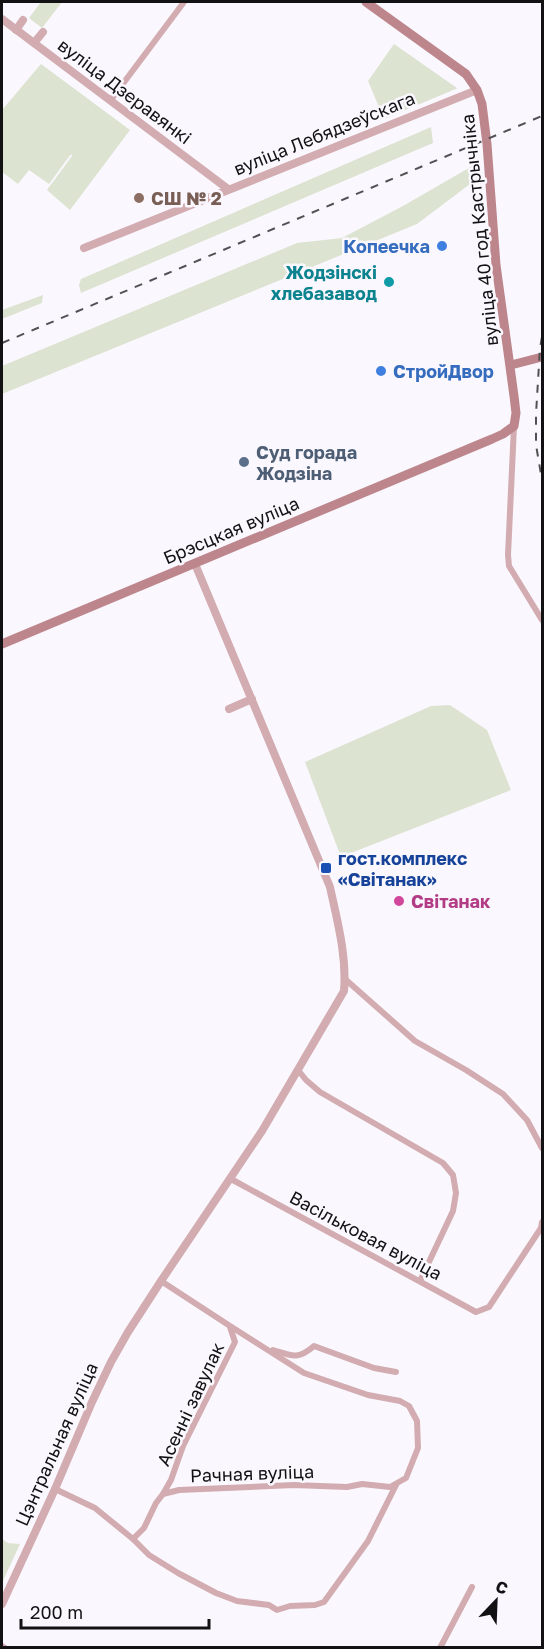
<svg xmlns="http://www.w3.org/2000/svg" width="544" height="1649" viewBox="0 0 544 1649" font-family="'Golos Text',sans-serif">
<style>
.green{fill:#dce3d1}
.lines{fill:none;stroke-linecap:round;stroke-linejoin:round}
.minor{stroke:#d2acb0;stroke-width:6}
.tertiary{stroke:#d2acb0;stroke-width:8}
.secondary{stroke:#bd868c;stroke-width:9}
.rail{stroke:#515053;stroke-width:2;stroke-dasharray:8 8;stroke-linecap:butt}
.education-dot{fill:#8d6e63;stroke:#faf8fe;stroke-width:2}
.shop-dot{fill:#3f7fe0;stroke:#faf8fe;stroke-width:2}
.culture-dot{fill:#0f9aa8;stroke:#faf8fe;stroke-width:2}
.service-dot{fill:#5c6f8a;stroke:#faf8fe;stroke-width:2}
.transit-dot{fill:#1a4fb4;stroke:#faf8fe;stroke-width:2}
.hotel-dot{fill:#d1479c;stroke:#faf8fe;stroke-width:2}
.labels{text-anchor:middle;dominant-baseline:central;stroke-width:5;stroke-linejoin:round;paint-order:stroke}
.street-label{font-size:18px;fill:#121113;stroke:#faf8fe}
.education-label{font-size:18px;font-weight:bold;fill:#785e54;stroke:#faf8fe;text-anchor:start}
.shop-label{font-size:18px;font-weight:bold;fill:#366cbe;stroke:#faf8fe;text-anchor:end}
.culture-label{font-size:18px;font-weight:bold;fill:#0d838f;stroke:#faf8fe;text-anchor:end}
.service-label{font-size:18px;font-weight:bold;fill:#4e5e75;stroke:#faf8fe;text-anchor:start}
.transit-label{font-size:18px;font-weight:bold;fill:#164399;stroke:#faf8fe;text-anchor:start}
.hotel-label{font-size:18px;font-weight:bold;fill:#b23c85;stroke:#faf8fe;text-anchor:start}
</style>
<rect width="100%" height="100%" fill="#faf8fe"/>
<g class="green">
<polygon points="41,2 62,2 42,28 29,18"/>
<polygon points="394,44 457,88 458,88 384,119 368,81"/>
<polygon points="41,64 130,130 70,210 47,190 72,156 71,154 49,184 29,170 18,184 2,172 2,110"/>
<polygon points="431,127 433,143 81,293 79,285 81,279"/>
<polygon points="474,165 478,178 417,224 2,394 2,366 297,243 342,238 403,206"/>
<polygon points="43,295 42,303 2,319 2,310"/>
<polygon points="450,705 487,730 511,790 341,857 305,762 431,706"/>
<polygon points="2,1539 8,1543 20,1544 2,1583"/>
</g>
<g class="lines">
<g class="minor">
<polyline points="110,101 184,2"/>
<polyline points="514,426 508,555 509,566 542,620"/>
<polyline points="345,979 415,1041 466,1070 503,1094 527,1120 542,1148"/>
<polyline points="298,1070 306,1080 320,1092 443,1163 453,1175 456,1193 453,1211 420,1281"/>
<polyline points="231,1179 476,1312 489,1307 541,1228 542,1222"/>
<path d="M273,1350C292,1356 298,1360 314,1346L374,1368L396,1372"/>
<polyline points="55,1489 95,1508 133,1539 149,1555 178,1573 216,1593 237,1601 269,1605 277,1610 290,1606 315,1605 324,1602 368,1541 396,1485"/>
<polyline points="163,1494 171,1480 183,1446 235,1342 230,1327"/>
<polyline points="133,1539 144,1528 156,1503 163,1494 179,1490 294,1485 347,1487 362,1484 390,1487 406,1478 418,1448 417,1421 409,1406 400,1401 368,1395 304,1373 230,1326 161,1281"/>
<polyline points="2,1646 5,1648"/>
<polyline points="440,1648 472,1587"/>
</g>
<g class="tertiary">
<polyline points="2,19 228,189"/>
<polyline points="16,30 23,20"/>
<polyline points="34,43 43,32"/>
<polyline points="84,248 477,90"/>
<polyline points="229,709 252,699"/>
<path d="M2,1604L55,1489L92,1402L111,1362L128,1332L161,1281L262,1131L344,991C347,956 337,920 330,887L195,564"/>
</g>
<g class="secondary">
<polyline points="511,365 542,357"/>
<polyline points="2,644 492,439 503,434 514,426 516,413 514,396 496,265 487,144 482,104 477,90 466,74 366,2"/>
</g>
<g class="rail">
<polyline points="542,337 540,348 536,414 536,445 542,480"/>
<polyline points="2,343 542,116"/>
</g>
</g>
<circle class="education-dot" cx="139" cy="198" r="6"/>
<g class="shop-dot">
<circle cx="442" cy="246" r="6"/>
<circle cx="381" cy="371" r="6"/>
</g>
<circle class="culture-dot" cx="389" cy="282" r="6"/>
<circle class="service-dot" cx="244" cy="462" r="6"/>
<rect class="transit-dot" x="320" y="862" width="12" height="12" rx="3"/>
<circle class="hotel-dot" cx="399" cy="901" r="6"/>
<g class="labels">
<g class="street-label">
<text transform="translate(125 91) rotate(37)">вуліца Дзеравянкі</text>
<text transform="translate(324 133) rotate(-22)">вуліца Лебядзеўскага</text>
<text transform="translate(479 230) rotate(-96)">вуліца 40 год Кастрычніка</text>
<text transform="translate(231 530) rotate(-23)">Брэсцкая вуліца</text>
<text transform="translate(366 1235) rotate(28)">Васільковая вуліца</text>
<text transform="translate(190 1404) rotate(-65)">Асенні завулак</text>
<text transform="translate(56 1444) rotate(-66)">Цэнтральная вуліца</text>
<text transform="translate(252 1473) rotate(-2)">Рачная вуліца</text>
</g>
<g class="education-label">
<text x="151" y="198">СШ № 2</text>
</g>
<g class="shop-label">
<text x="430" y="246">Копеечка</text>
<text x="393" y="371" text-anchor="start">СтройДвор</text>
</g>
<g class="culture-label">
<text x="377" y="272">Жодзінскі<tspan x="377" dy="21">хлебазавод</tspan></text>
</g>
<g class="service-label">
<text x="256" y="452">Суд горада<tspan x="256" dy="21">Жодзіна</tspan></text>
</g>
<g class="transit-label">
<text x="338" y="858">гост.комплекс<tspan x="338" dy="21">«Світанак»</tspan></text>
</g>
<g class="hotel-label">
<text x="411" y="901">Світанак</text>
</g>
</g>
<rect width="544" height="1649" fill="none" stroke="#121113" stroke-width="6"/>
<g transform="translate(496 1601) rotate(23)" stroke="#faf8fe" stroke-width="4.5" paint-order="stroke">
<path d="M0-4.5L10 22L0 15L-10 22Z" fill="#121113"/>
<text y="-9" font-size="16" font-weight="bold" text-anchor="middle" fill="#121113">С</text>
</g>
<path d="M21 1619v9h188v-9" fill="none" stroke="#121113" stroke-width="3"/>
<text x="30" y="1619" font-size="18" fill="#121113" stroke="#faf8fe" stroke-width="4.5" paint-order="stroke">200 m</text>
</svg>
